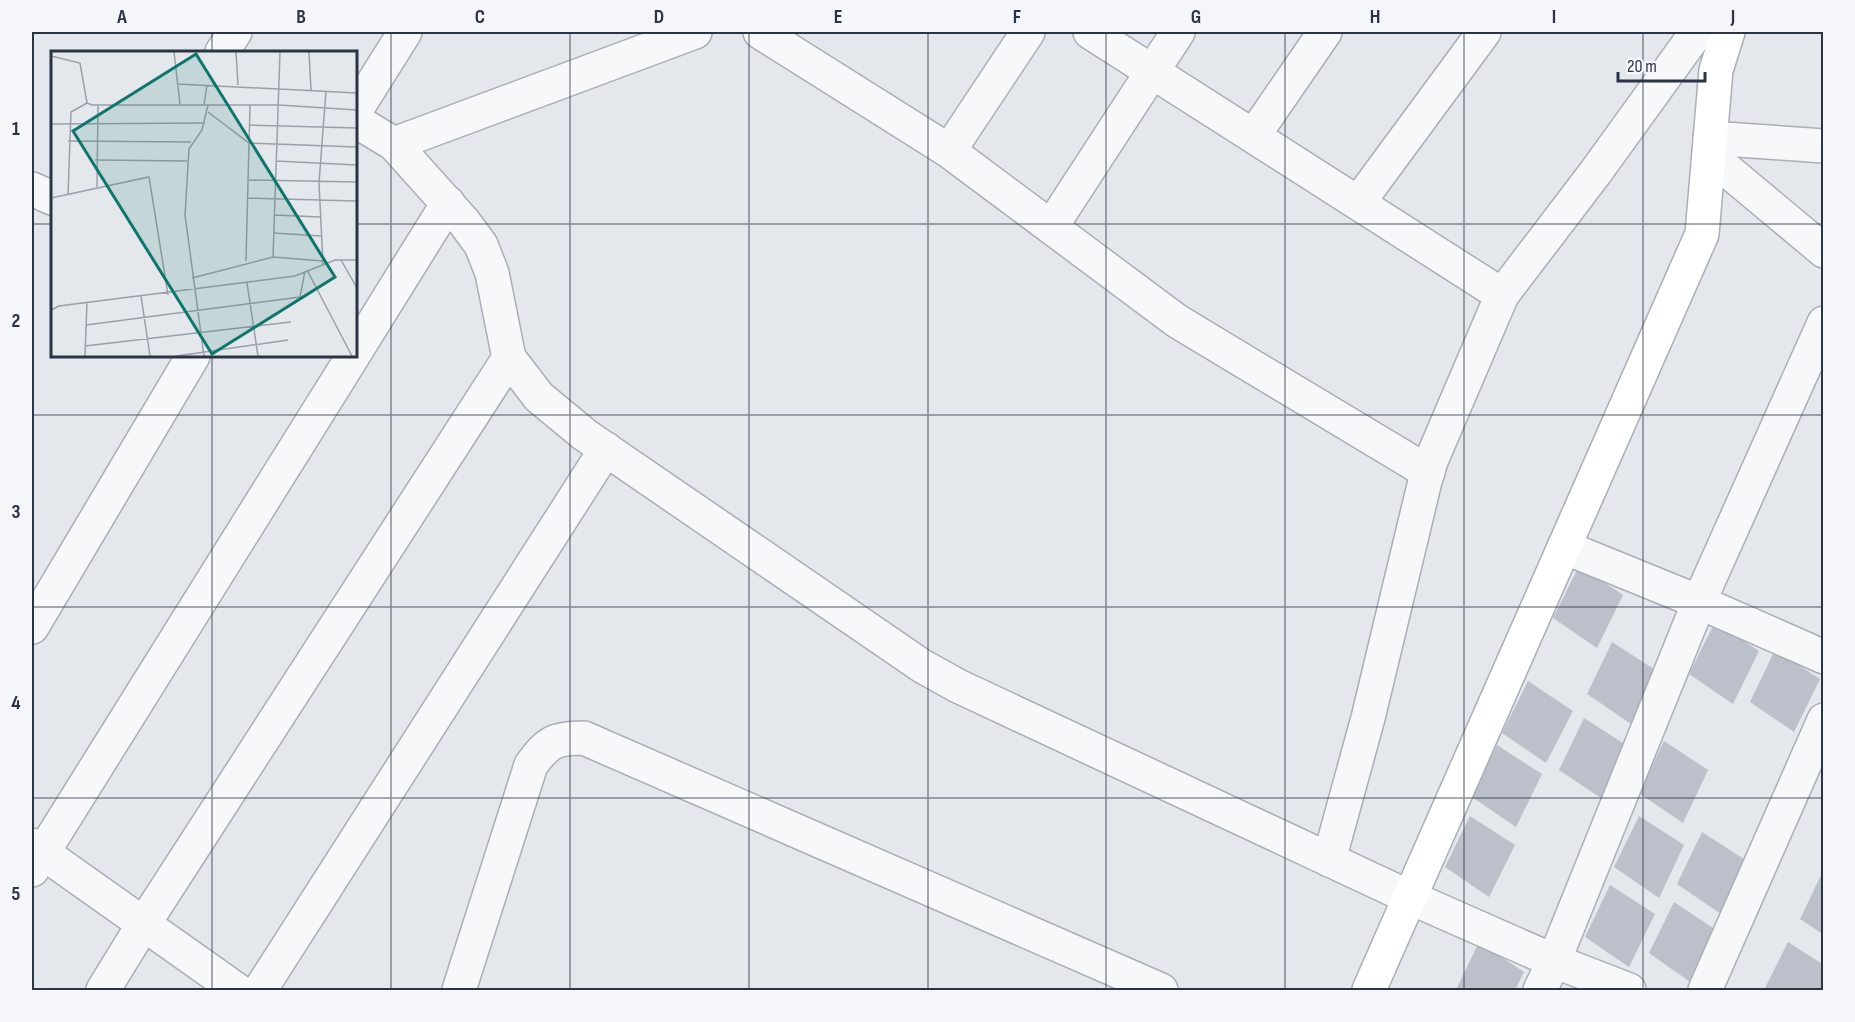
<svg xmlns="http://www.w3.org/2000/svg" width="1855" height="1022" viewBox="0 0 1855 1022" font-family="'Sofia Sans Condensed',sans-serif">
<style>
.building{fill:#bbc0ca}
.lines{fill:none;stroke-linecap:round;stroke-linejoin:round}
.street-casing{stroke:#a9aeb7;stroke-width:36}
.secondary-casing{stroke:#a9aeb7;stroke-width:36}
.street{stroke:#f7f8fa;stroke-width:33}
.secondary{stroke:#fff;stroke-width:33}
.grid{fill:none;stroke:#2b3445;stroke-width:1.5;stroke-opacity:0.55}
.inset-road{fill:none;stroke:#9a9fa9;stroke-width:1.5}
.view{fill:#0f766e;fill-opacity:0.15;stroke:#0f766e;stroke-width:3}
.inset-edge{fill:none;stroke:#2b3445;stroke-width:3}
.neatline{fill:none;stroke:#2b3445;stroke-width:2}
.grid-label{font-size:20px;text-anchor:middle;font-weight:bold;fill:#2b3445}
</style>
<rect width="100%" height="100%" fill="#e4e7ec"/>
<g class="building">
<polygon points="1579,566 1623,595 1597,648 1553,618"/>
<polygon points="1715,622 1759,651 1733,704 1689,674"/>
<polygon points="1612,642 1657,671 1631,724 1587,694"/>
<polygon points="1775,650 1820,679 1794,732 1750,702"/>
<polygon points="1528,681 1573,711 1546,763 1502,733"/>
<polygon points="1584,718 1629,747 1604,800 1559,770"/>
<polygon points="1664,741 1708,770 1683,823 1639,793"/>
<polygon points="1497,745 1542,774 1516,827 1472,797"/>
<polygon points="1470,816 1515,845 1489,897 1445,867"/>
<polygon points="1639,816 1684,845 1659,898 1614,867"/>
<polygon points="1702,832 1747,861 1721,914 1677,884"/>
<polygon points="1824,869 1824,935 1800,919"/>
<polygon points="1610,885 1655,914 1629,967 1585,937"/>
<polygon points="1674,902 1719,932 1693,984 1649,953"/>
<polygon points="1479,942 1524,972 1515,990 1456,990"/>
<polygon points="1788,942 1824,965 1823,990 1764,990"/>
</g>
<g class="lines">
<g class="street-casing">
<g id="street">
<polyline points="760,32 949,151 1177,321 1428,472"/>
<polyline points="1090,32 1502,295"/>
<polyline points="222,52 235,32"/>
<polyline points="356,110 405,32"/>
<polyline points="356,121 394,144 464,222 481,245 492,273 509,358 539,397 585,435 922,666 958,686 1409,897 1554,961 1629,990"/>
<polyline points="1254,135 1325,32"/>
<polyline points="1710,138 1824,146"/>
<polyline points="394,144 695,32"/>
<polyline points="949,151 1028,32"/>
<polyline points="1709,155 1824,251"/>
<polyline points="32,189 52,198"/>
<polyline points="1358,203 1484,32"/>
<polyline points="1051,227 1178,32"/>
<polyline points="356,351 448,203"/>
<polyline points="1564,547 1699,602 1824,657"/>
<polyline points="32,627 193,356"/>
<polyline points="32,845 237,990"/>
<polyline points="1329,860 1368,718 1425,481 1431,461 1502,295 1595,173 1697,32"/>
<polyline points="32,870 353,356"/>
<polyline points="103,990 143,925 509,358"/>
<polyline points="260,990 606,449"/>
<path d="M459,990L531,765C548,742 554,738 584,738L1161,990"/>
<polyline points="1540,990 1554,961 1699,602 1824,323"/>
<polyline points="1705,990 1824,720"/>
</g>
</g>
<g class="secondary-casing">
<polyline id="secondary" points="1369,990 1702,234 1716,70 1728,32"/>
</g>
<use href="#street" class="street"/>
<use href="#secondary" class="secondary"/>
</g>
<path class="grid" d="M212,32V52M391,32V990M570,32V990M749,32V990M928,32V990M1106,32V990M1285,32V990M1464,32V990M1643,32V990M32,224H52M356,224H1824M212,356V990M32,415H1824M32,607H1824M32,798H1824"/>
<g transform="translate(51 51)">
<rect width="306" height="306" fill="#e4e7ec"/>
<path class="inset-road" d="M123,1L129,53M185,1L187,34M258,1L260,39M0,5L29,12L36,52L41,54H228L306,59M126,33L306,42M153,54L156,34M157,61L198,92L306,96M0,73L154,72M198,74L306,77M17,90L140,91M44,109L136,110M225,110L306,114M198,129L306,131M46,136L47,55M17,144L20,61L36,52M0,147L98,126L117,244M196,147L306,150M223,164L269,166M222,182L270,185M222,206L229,1M290,209L306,237M195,210L199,54M272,213L268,132L275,40M256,219L301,305M141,227L222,206L272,210M196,232L207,305M90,245L99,305M0,259L8,255L244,225L284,209H306M35,274L249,246L254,220M34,295L240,271M34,305L36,251M126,305L237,289M153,305L134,164L138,98L151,79L157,54"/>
<path class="view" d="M145,3L284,226L161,303L22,80Z"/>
<rect width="306" height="306" class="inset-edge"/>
</g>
<rect width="1855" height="1022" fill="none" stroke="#f4f6f9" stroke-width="66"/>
<path d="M1618 72v9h87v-9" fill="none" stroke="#2b3445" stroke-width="3"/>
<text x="1627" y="72" font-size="18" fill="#2b3445" stroke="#f4f6f9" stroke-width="4.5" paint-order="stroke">20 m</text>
<rect x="33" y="33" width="1789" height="956" class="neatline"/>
<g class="grid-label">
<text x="122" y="23">A</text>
<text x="301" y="23">B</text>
<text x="480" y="23">C</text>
<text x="659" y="23">D</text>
<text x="838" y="23">E</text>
<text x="1017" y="23">F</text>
<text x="1196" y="23">G</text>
<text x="1375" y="23">H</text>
<text x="1554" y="23">I</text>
<text x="1733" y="23">J</text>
<text x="16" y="135">1</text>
<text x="16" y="327">2</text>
<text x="16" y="518">3</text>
<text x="16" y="709">4</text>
<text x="16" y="900">5</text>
</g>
</svg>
